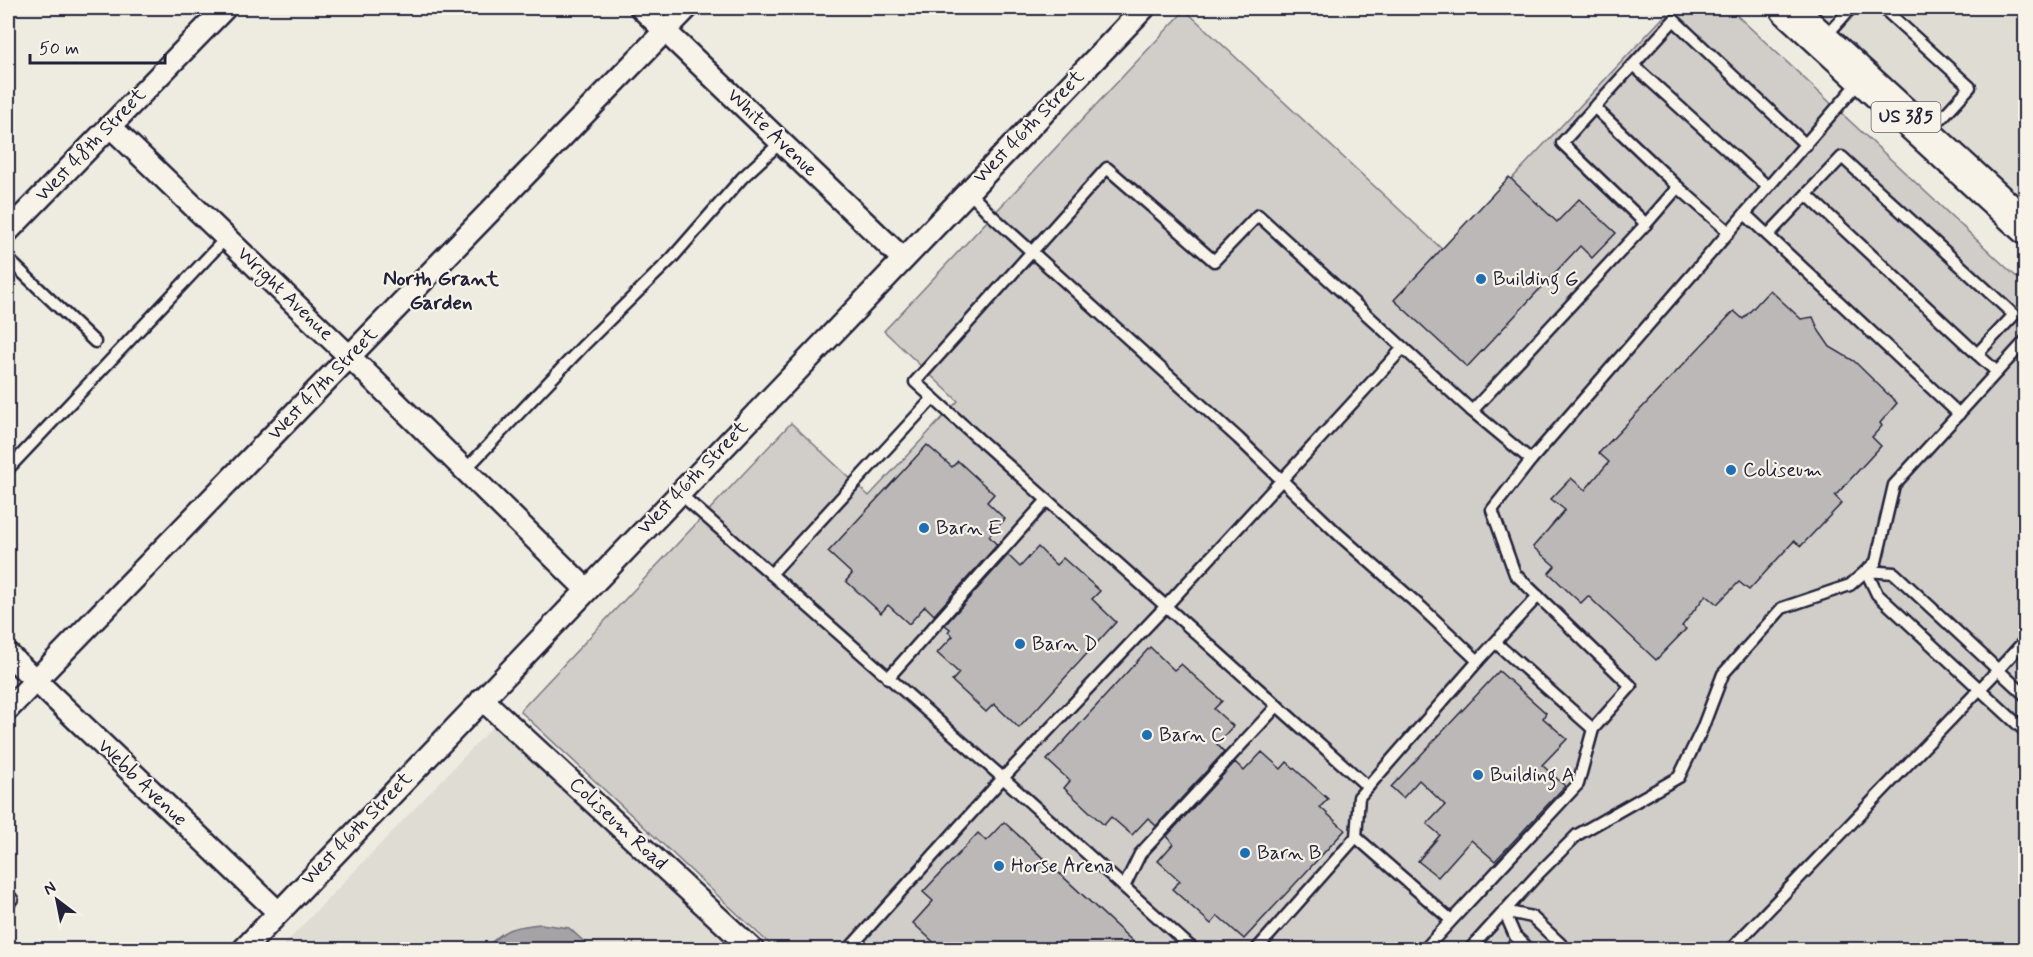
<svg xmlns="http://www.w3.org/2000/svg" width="2033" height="957" viewBox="0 0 2033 957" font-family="Mynerve,sans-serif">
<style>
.built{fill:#dfdcd4}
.green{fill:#d1cdc9;stroke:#7a7882;stroke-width:1.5}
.water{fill:#a6a3a6;stroke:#716f7b;stroke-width:1.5}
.building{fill:#bbb8b7;stroke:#22223b;stroke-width:1.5}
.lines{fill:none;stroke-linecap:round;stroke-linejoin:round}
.lane-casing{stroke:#22223b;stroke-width:15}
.street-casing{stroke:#22223b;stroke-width:26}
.primary-casing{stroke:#22223b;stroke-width:38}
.lane{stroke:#f7f3e8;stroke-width:10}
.street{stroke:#f7f3e8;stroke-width:21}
.primary{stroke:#f7f3e8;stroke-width:33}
.poi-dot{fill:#1f6fb2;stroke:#f7f3e8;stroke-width:2}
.labels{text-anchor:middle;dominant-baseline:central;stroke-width:4.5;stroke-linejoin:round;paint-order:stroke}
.shield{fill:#f7f3e8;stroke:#62616f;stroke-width:1.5}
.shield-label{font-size:18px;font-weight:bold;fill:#22223b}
.street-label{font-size:20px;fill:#22223b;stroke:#f7f3e8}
.poi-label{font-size:20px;fill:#22223b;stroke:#f7f3e8;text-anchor:start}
.neighbourhood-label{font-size:21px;font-weight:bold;fill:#22223b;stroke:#f7f3e8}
</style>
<rect width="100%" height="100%" fill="#eeebe1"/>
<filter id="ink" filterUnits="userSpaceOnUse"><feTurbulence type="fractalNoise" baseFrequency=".0167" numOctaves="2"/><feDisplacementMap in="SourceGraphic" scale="12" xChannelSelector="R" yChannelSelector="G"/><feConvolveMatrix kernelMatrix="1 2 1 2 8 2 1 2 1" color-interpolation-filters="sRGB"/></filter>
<g filter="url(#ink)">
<g class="built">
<polygon points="1787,8 2025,8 2025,227"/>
<polygon points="503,716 755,950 279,950"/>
</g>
<polygon class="green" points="1672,8 1729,8 2025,285 2026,628 2019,635 2026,641 2025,949 775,949 520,711 791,423 869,496 958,401 884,331 1185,10 1444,251"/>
<path class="water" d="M541,924L569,928L592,949H485C505,928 511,927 541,924Z"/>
<g class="building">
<polygon points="1509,177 1557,222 1579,199 1616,233 1592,258 1580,246 1467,367 1394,300"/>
<polygon points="1770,290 1801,319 1813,317 1819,331 1830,347 1854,361 1897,403 1880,423 1882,426 1872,437 1881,446 1835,496 1842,503 1801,546 1794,541 1749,590 1739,582 1717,604 1706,595 1682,626 1686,629 1656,660 1588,596 1581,603 1573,596 1549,573 1555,566 1533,547 1565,510 1551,499 1571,478 1585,490 1609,462 1599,453 1734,311 1743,319"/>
<polygon points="927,445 952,467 958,461 994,494 987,502 1005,519 989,536 997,545 934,615 925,606 909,624 888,605 881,613 846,581 852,574 828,552"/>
<polygon points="1038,547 1056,565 1063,558 1100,591 1092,599 1116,622 1019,728 994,704 986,712 952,681 959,673 937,653 953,636 948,632 950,629 945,625 1008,555 1020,567"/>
<polygon points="1150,647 1174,670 1181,664 1222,701 1214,709 1233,726 1217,744 1224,752 1156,826 1148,818 1132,835 1111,817 1104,825 1064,788 1070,781 1047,760"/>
<polygon points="1499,671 1546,713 1543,718 1567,739 1542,765 1565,786 1495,861 1471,840 1438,877 1418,861 1440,835 1427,824 1445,805 1419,780 1403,798 1391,787"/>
<polygon points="1262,752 1281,769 1287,762 1328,799 1320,807 1345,830 1244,939 1218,916 1211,924 1172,889 1180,881 1158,861 1173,844 1167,836 1235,762 1244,771"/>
<polygon points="1004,822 1142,950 942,950 913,923 933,901 923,892 978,833 986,841"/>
</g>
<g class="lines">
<g class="lane-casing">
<g id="lane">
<polyline points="1883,8 1970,87 1928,133"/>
<polyline points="1825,37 1851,8"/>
<polyline points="1633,65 1768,187"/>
<polyline points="1594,107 1678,187 1646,224 1562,143 1674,20 1806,145"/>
<polyline points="1678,187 1729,232"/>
<polyline points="968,191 990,214 1238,438 1338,534 1422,608 1478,661 1538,596"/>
<polyline points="1745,214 1959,414"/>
<polyline points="1768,235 1842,157 2014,315 1977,354 1807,195"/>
<polyline points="8,259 95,342"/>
<polyline points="1977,354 1997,372"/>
<polyline points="1531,460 1472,411 1646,224"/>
<polyline points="8,469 226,238"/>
<polyline points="465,470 584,345 672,258 742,178 781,142"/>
<polyline points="679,493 1003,778 848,950"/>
<polyline points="771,574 933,398"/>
<polyline points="1496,643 1593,729 1631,686 1515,574 1492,510 1531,460 1861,80"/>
<polyline points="888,678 1047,500"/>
<polyline points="2026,696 1894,573 1866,571 1877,594 2026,732"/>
<polyline points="1368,787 915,382 1107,168 1214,261 1258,215 1472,411"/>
<polyline points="1356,837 1451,920"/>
<polyline points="1124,887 1140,854 1277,706"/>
<polyline points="8,895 12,899 8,904"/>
<polyline points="1194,950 1003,778 1166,606 1403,348"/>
<polyline points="1256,950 1356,837 1359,797 1478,661"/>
<polyline points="1424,950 1578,784 1593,729"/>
<polyline points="1469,950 1539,873 1577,835 1679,777 1702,729 1723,674 1782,608 1850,585 1876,562 1894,485 2026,340"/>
<polyline points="1530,950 1515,936 1504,911 1532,917 1567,950"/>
<polyline points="1730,950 1998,670 2026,639"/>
<polyline points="2022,950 2026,946"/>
</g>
</g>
<g class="street-casing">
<g id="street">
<polyline points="641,8 903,259"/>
<polyline points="110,126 350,357 587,590"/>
<polyline points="8,231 225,8"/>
<polyline points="8,654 278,912"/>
<polyline points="482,699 753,950"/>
<polyline points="8,709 687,8"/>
<polyline points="243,950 1144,8"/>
</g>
</g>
<g class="primary-casing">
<polyline id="primary" points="1787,8 2026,227"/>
</g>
<use href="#lane" class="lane"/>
<use href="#street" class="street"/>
<use href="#primary" class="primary"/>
</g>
</g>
<g class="poi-dot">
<circle cx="1481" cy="279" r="6"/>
<circle cx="1731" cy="470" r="6"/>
<circle cx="924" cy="528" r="6"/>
<circle cx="1020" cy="644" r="6"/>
<circle cx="1147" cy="735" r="6"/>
<circle cx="1478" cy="775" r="6"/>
<circle cx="1245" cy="853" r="6"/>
<circle cx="999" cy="866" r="6"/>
</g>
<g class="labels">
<rect class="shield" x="1871.5" y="102" width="69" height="30" rx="4.5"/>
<g class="shield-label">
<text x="1906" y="117">US 385</text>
</g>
<g class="street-label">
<text transform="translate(1029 127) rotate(-46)">West 46th Street</text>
<text transform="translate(772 133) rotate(44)">White Avenue</text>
<text transform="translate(91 145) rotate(-46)">West 48th Street</text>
<text transform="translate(285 294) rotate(44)">Wright Avenue</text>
<text transform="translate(323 384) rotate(-46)">West 47th Street</text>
<text transform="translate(693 478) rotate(-46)">West 46th Street</text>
<text transform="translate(142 783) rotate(44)">Webb Avenue</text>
<text transform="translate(618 824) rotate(43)">Coliseum Road</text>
<text transform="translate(357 829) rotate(-46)">West 46th Street</text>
</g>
<g class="poi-label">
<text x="1493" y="279">Building G</text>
<text x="1743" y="470">Coliseum</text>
<text x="936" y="528">Barn E</text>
<text x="1032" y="644">Barn D</text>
<text x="1159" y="735">Barn C</text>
<text x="1490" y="775">Building A</text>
<text x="1257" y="853">Barn B</text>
<text x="1011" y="866">Horse Arena</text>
</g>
<g class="neighbourhood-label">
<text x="441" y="279">North Grant<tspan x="441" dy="24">Garden</tspan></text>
</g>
</g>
<rect width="2033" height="957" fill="none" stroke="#f7f3e8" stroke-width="30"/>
<rect x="15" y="15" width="2003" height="927" fill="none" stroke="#22223b" stroke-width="2" filter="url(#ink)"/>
<g transform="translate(57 900) rotate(328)" stroke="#f7f3e8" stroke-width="4.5" paint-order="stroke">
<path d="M0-4.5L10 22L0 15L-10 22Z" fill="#22223b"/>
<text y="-9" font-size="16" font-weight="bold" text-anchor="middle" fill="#22223b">N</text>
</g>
<path d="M30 54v9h135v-9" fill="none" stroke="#22223b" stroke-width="3"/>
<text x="39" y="54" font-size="18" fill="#22223b" stroke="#f7f3e8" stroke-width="4.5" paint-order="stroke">50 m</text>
</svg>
